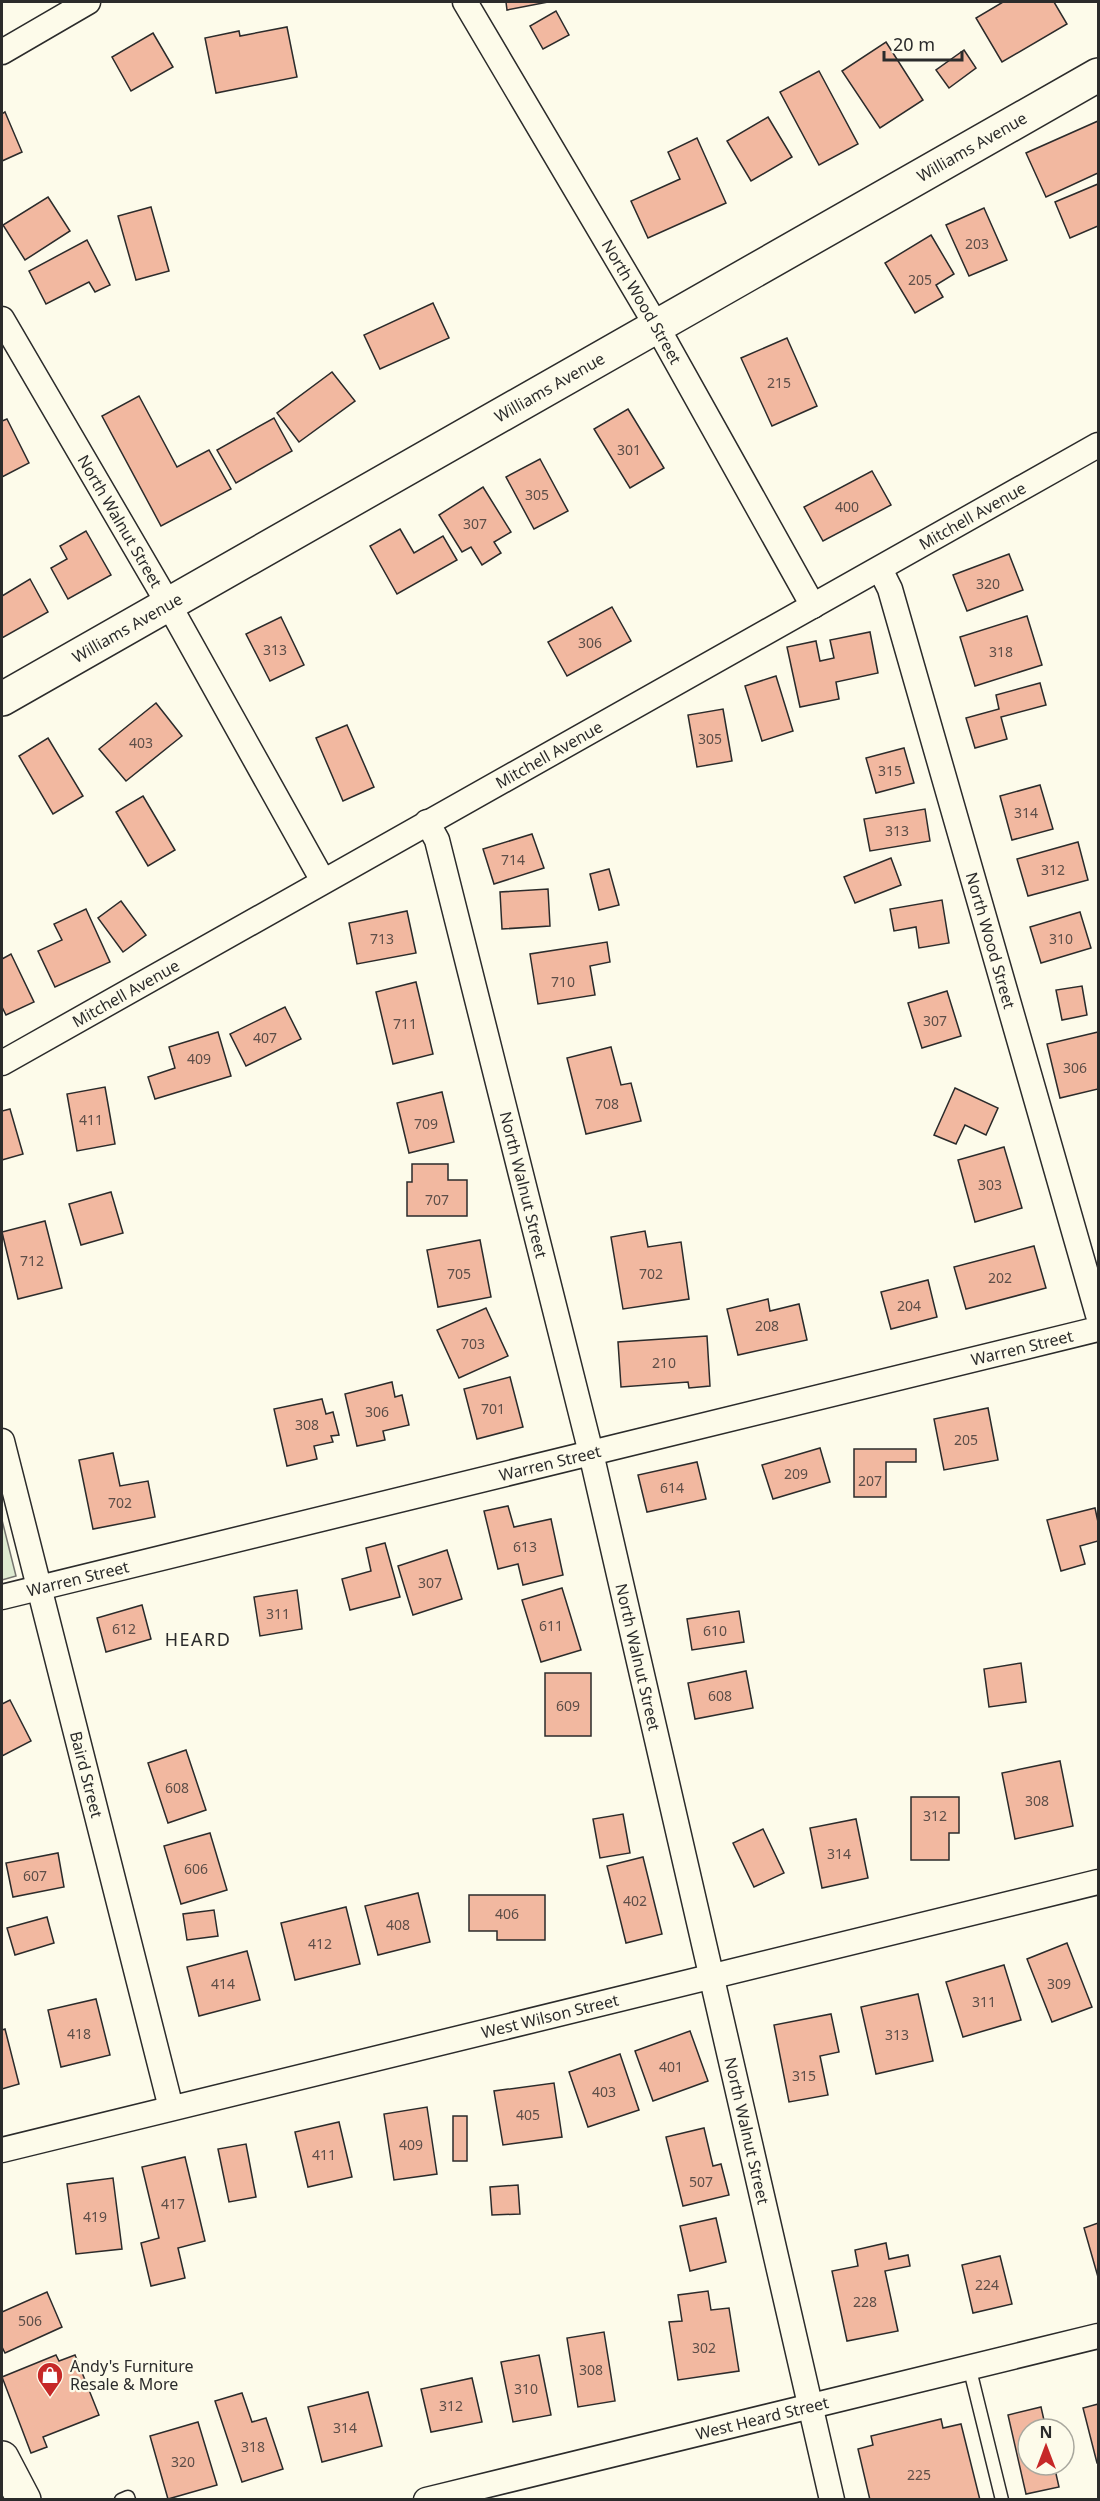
<svg xmlns="http://www.w3.org/2000/svg" width="1100" height="2501" viewBox="0 0 1100 2501" font-family="'Noto Sans',sans-serif">
<style>
.green{fill:#deebd1;stroke:#74746e;stroke-width:1.5}
.building{fill:#f2b8a0;stroke:#2b2b2b;stroke-width:1.5}
.lines{fill:none;stroke-linecap:round;stroke-linejoin:round}
.lane-casing{stroke:#2b2b2b;stroke-width:15}
.street-casing{stroke:#2b2b2b;stroke-width:27}
.secondary-casing{stroke:#2b2b2b;stroke-width:36}
.lane{stroke:#fdfbea;stroke-width:12}
.street{stroke:#fdfbea;stroke-width:24}
.secondary{stroke:#fdfbea;stroke-width:33}
.labels{text-anchor:middle;dominant-baseline:central;stroke-width:4.5;stroke-linejoin:round;paint-order:stroke}
.number-label{font-size:14px;fill:#5d4e48}
.street-label{font-size:16px;fill:#2b2b2b;stroke:#fdfbea}
.poi-label{font-size:16px;fill:#2b2b2b;stroke:#fdfbea;text-anchor:start}
.neighbourhood-label{font-size:18px;letter-spacing:1.5px;fill:#2b2b2b;stroke:#fdfbea}
</style>
<rect width="100%" height="100%" fill="#fdfbea"/>
<polygon class="green" points="2,1520 16,1576 2,1580"/>
<g class="building">
<polygon points="506,2 548,2 507,10"/>
<polygon points="1003,2 1054,2 1067,24 1002,62 976,18"/>
<polygon points="556,11 569,35 543,49 530,26"/>
<polygon points="287,27 297,77 216,93 205,38 239,31 240,36"/>
<polygon points="153,33 173,67 131,91 112,57"/>
<polygon points="886,42 923,100 880,128 842,71"/>
<polygon points="964,50 976,68 949,88 936,70"/>
<polygon points="819,71 858,144 819,165 780,92"/>
<polygon points="5,112 22,152 2,161 2,114"/>
<polygon points="768,117 792,157 751,181 727,141"/>
<polygon points="1098,121 1098,173 1046,197 1026,153"/>
<polygon points="697,138 726,203 648,238 631,201 680,179 668,152"/>
<polygon points="1098,184 1098,226 1070,238 1055,202"/>
<polygon points="48,197 70,231 25,260 3,225"/>
<polygon points="151,207 169,271 136,280 118,216"/>
<polygon points="984,208 1007,260 969,276 946,225"/>
<polygon points="931,235 954,274 936,285 943,297 915,313 885,263"/>
<polygon points="87,240 110,285 95,292 89,282 46,304 29,271"/>
<polygon points="433,303 449,338 380,369 364,335"/>
<polygon points="787,338 817,406 772,426 741,358"/>
<polygon points="332,372 355,401 299,442 277,413"/>
<polygon points="139,396 177,467 209,450 231,489 161,526 102,416"/>
<polygon points="628,409 664,468 630,488 594,429"/>
<polygon points="274,418 292,451 236,483 217,450"/>
<polygon points="7,419 29,463 2,477 2,421"/>
<polygon points="540,459 568,511 534,529 506,477"/>
<polygon points="872,471 891,505 823,541 804,507"/>
<polygon points="483,487 511,532 494,542 501,553 482,565 471,547 462,552 439,515"/>
<polygon points="400,529 414,553 443,536 457,560 397,594 370,546"/>
<polygon points="86,531 111,575 68,599 51,568 67,559 60,546"/>
<polygon points="1009,554 1023,590 967,611 953,575"/>
<polygon points="30,579 48,612 2,638 2,596"/>
<polygon points="612,607 631,641 567,676 548,642"/>
<polygon points="1027,616 1042,665 975,686 960,637"/>
<polygon points="281,617 304,665 270,681 246,634"/>
<polygon points="870,632 878,673 836,682 839,699 800,707 787,647 816,641 820,661 834,658 830,640"/>
<polygon points="776,676 793,731 762,741 745,686"/>
<polygon points="1040,683 1046,705 1001,717 1007,739 975,748 966,718 999,709 996,695"/>
<polygon points="156,703 182,736 126,781 99,749"/>
<polygon points="723,709 732,761 697,767 688,715"/>
<polygon points="347,725 374,787 343,801 316,738"/>
<polygon points="48,738 83,796 53,814 19,756"/>
<polygon points="904,748 914,783 876,793 866,758"/>
<polygon points="1040,785 1053,829 1012,840 1000,796"/>
<polygon points="143,796 175,850 148,866 116,812"/>
<polygon points="925,809 930,841 870,851 864,819"/>
<polygon points="532,834 544,868 494,884 483,849"/>
<polygon points="1078,842 1088,880 1028,896 1017,859"/>
<polygon points="891,858 901,885 855,903 844,877"/>
<polygon points="609,869 619,905 599,910 590,874"/>
<polygon points="548,889 550,926 502,929 500,892"/>
<polygon points="942,900 949,943 919,948 916,927 894,931 890,909"/>
<polygon points="121,901 146,935 123,952 98,918"/>
<polygon points="86,909 110,962 55,987 38,951 62,940 54,924"/>
<polygon points="407,911 416,953 357,964 349,923"/>
<polygon points="1080,912 1091,948 1041,963 1030,927"/>
<polygon points="607,942 610,962 590,966 595,995 538,1004 530,954"/>
<polygon points="11,954 34,1002 6,1015 2,1007 2,959"/>
<polygon points="416,982 433,1054 393,1064 376,992"/>
<polygon points="1082,986 1087,1015 1062,1020 1056,990"/>
<polygon points="947,991 961,1036 922,1048 908,1003"/>
<polygon points="285,1007 301,1039 246,1066 230,1034"/>
<polygon points="218,1032 231,1076 155,1099 148,1077 175,1068 169,1047"/>
<polygon points="1098,1032 1098,1089 1060,1098 1047,1044"/>
<polygon points="611,1047 621,1085 631,1083 641,1121 586,1134 567,1058"/>
<polygon points="105,1087 115,1144 77,1151 67,1094"/>
<polygon points="955,1088 998,1108 986,1135 965,1125 956,1144 934,1135"/>
<polygon points="442,1092 454,1142 409,1153 397,1103"/>
<polygon points="10,1109 23,1154 2,1160 2,1111"/>
<polygon points="1004,1147 1022,1208 975,1222 958,1160"/>
<polygon points="412,1164 448,1164 448,1180 467,1180 467,1216 407,1216 407,1182 412,1182"/>
<polygon points="111,1192 123,1233 81,1245 69,1204"/>
<polygon points="45,1221 62,1288 18,1299 2,1232"/>
<polygon points="645,1231 648,1247 681,1242 689,1299 623,1309 611,1237"/>
<polygon points="480,1240 491,1297 438,1307 427,1250"/>
<polygon points="1034,1246 1046,1288 966,1309 954,1267"/>
<polygon points="928,1280 937,1317 891,1329 881,1292"/>
<polygon points="768,1299 770,1311 799,1304 807,1340 738,1355 727,1309"/>
<polygon points="486,1308 508,1356 459,1378 437,1330"/>
<polygon points="707,1336 710,1386 689,1388 688,1382 621,1387 618,1342"/>
<polygon points="510,1377 523,1427 477,1439 464,1389"/>
<polygon points="392,1382 395,1397 402,1395 409,1425 383,1431 385,1440 357,1446 345,1394"/>
<polygon points="322,1399 326,1414 333,1412 339,1435 331,1436 333,1442 314,1446 317,1459 287,1466 274,1409"/>
<polygon points="988,1408 998,1460 944,1470 934,1419"/>
<polygon points="820,1448 830,1482 773,1499 762,1465"/>
<polygon points="854,1449 916,1449 916,1462 886,1462 886,1497 854,1497"/>
<polygon points="113,1453 120,1486 148,1481 155,1517 93,1529 79,1460"/>
<polygon points="697,1462 706,1499 647,1512 638,1475"/>
<polygon points="508,1506 514,1527 551,1519 563,1575 523,1585 518,1564 498,1569 484,1511"/>
<polygon points="1095,1508 1098,1522 1098,1541 1080,1546 1085,1564 1061,1571 1047,1520"/>
<polygon points="385,1543 400,1597 350,1610 342,1579 371,1571 366,1548"/>
<polygon points="447,1550 462,1599 413,1615 398,1566"/>
<polygon points="562,1588 581,1650 541,1662 522,1600"/>
<polygon points="297,1590 302,1629 260,1636 254,1597"/>
<polygon points="142,1605 151,1639 106,1652 97,1618"/>
<polygon points="739,1611 744,1642 692,1650 687,1619"/>
<polygon points="1021,1663 1026,1702 989,1707 984,1669"/>
<polygon points="746,1671 753,1708 695,1719 688,1683"/>
<rect x="545" y="1673" width="46" height="63"/>
<polygon points="10,1700 31,1741 2,1756 2,1704"/>
<polygon points="186,1750 206,1810 168,1823 148,1763"/>
<polygon points="1060,1761 1073,1826 1015,1839 1002,1773"/>
<polygon points="911,1797 959,1797 959,1833 949,1833 949,1860 911,1860"/>
<polygon points="623,1814 630,1853 600,1858 593,1819"/>
<polygon points="856,1819 868,1878 822,1888 810,1828"/>
<polygon points="763,1829 784,1873 754,1887 733,1843"/>
<polygon points="210,1833 227,1890 181,1904 164,1846"/>
<polygon points="58,1853 64,1887 13,1897 6,1863"/>
<polygon points="643,1857 662,1934 626,1943 607,1866"/>
<polygon points="418,1893 430,1942 378,1955 365,1906"/>
<polygon points="469,1895 545,1895 545,1940 497,1940 497,1931 469,1931"/>
<polygon points="346,1907 360,1964 295,1980 281,1923"/>
<polygon points="214,1910 218,1936 187,1940 183,1914"/>
<polygon points="47,1917 54,1943 15,1955 7,1928"/>
<polygon points="1067,1943 1092,2007 1052,2022 1027,1959"/>
<polygon points="247,1951 260,2000 199,2016 187,1967"/>
<polygon points="1004,1965 1021,2020 963,2037 946,1982"/>
<polygon points="918,1994 933,2061 876,2074 861,2007"/>
<polygon points="96,1999 110,2055 61,2067 48,2010"/>
<polygon points="831,2014 839,2052 820,2056 828,2095 789,2102 774,2025"/>
<polygon points="5,2029 19,2084 2,2089 2,2030"/>
<polygon points="690,2031 708,2081 653,2101 635,2051"/>
<polygon points="620,2054 639,2110 588,2127 569,2072"/>
<polygon points="554,2083 562,2137 503,2145 494,2091"/>
<polygon points="427,2107 437,2174 394,2180 384,2114"/>
<rect x="453" y="2116" width="14" height="45"/>
<polygon points="339,2122 352,2177 308,2187 295,2132"/>
<polygon points="704,2128 713,2166 721,2164 729,2195 683,2206 666,2137"/>
<polygon points="246,2144 256,2197 229,2202 218,2149"/>
<polygon points="185,2157 205,2241 178,2248 185,2278 151,2286 141,2243 159,2238 142,2167"/>
<polygon points="113,2178 122,2249 76,2254 67,2184"/>
<polygon points="518,2185 520,2214 492,2215 490,2187"/>
<polygon points="716,2218 726,2262 690,2271 680,2226"/>
<polygon points="1098,2223 1098,2277 1084,2228"/>
<polygon points="886,2243 889,2259 908,2255 910,2266 885,2271 898,2331 847,2341 832,2271 858,2266 855,2250"/>
<polygon points="1000,2256 1012,2304 973,2313 962,2265"/>
<polygon points="708,2291 711,2310 729,2308 739,2371 678,2380 669,2322 682,2321 678,2295"/>
<polygon points="47,2292 62,2327 5,2353 2,2347 2,2312"/>
<polygon points="604,2332 615,2401 578,2407 567,2338"/>
<polygon points="56,2355 59,2361 75,2355 99,2415 43,2437 47,2447 31,2453 2,2377"/>
<polygon points="539,2355 551,2415 513,2422 501,2362"/>
<polygon points="472,2378 482,2422 431,2432 421,2389"/>
<polygon points="368,2392 382,2446 322,2462 308,2407"/>
<polygon points="242,2393 252,2422 266,2418 283,2469 242,2482 215,2401"/>
<polygon points="1098,2404 1098,2463 1097,2463 1083,2408"/>
<polygon points="1041,2407 1046,2429 1028,2429 1028,2465 1054,2465 1059,2487 1026,2494 1008,2415"/>
<polygon points="941,2419 943,2428 961,2424 980,2500 870,2500 858,2449 873,2445 871,2436"/>
<polygon points="198,2422 217,2485 168,2499 150,2436"/>
</g>
<g class="lines">
<g class="lane-casing">
<g id="lane">
<polyline points="969,2366 1002,2500"/>
<polyline points="121,2500 128,2497 129,2500"/>
</g>
</g>
<g class="street-casing">
<g id="street">
<path id="s1" d="M465,2L656,325L813,606"/>
<polyline points="2,52 88,2"/>
<path id="s2" d="M2,319L169,605L323,881"/>
<path id="s3" d="M880,569L890,589L1098,1315"/>
<path id="s4" d="M427,822L437,840L591,1453L832,2500"/>
<path id="s5" d="M2,1063L1098,445"/>
<path id="s6" d="M2,1441L171,2108"/>
<path id="s7" d="M2,1597L1098,1329"/>
<path id="s8" d="M2,2150L1098,1882"/>
<path id="s9" d="M426,2500L1098,2336"/>
</g>
</g>
<g class="secondary-casing">
<g id="secondary">
<path id="s10" d="M2,699L1098,75"/>
<polyline points="2,2458 24,2500"/>
</g>
</g>
<use href="#lane" class="lane"/>
<use href="#street" class="street"/>
<use href="#secondary" class="secondary"/>
</g>
<defs>
<g id="shop-pin" transform="scale(1.35)"><path d="M0 17L-7.5 6A9.5 9.5 0 1 1 7.5 6Z" fill="#c62828" stroke="#fdfbea"/><path d="M-5-2.5h2.3a2.7 3.5 0 0 1 5.4 0H5L5.5 6h-11ZM-1.5-2.5h3a1.5 2.3 0 0 0-3 0Z" fill="#fff"/></g>
</defs>
<g fill-rule="evenodd">
<use href="#shop-pin" x="50" y="2375"/>
</g>
<g class="labels">
<g class="number-label">
<text x="977" y="243">203</text>
<text x="920" y="279">205</text>
<text x="779" y="382">215</text>
<text x="629" y="449">301</text>
<text x="537" y="494">305</text>
<text x="847" y="506">400</text>
<text x="475" y="523">307</text>
<text x="988" y="583">320</text>
<text x="590" y="642">306</text>
<text x="275" y="649">313</text>
<text x="1001" y="651">318</text>
<text x="710" y="738">305</text>
<text x="141" y="742">403</text>
<text x="890" y="770">315</text>
<text x="1026" y="812">314</text>
<text x="897" y="830">313</text>
<text x="513" y="859">714</text>
<text x="1053" y="869">312</text>
<text x="382" y="938">713</text>
<text x="1061" y="938">310</text>
<text x="563" y="981">710</text>
<text x="935" y="1020">307</text>
<text x="405" y="1023">711</text>
<text x="265" y="1037">407</text>
<text x="199" y="1058">409</text>
<text x="1075" y="1067">306</text>
<text x="607" y="1103">708</text>
<text x="91" y="1119">411</text>
<text x="426" y="1123">709</text>
<text x="990" y="1184">303</text>
<text x="437" y="1199">707</text>
<text x="32" y="1260">712</text>
<text x="459" y="1273">705</text>
<text x="651" y="1273">702</text>
<text x="1000" y="1277">202</text>
<text x="909" y="1305">204</text>
<text x="767" y="1325">208</text>
<text x="473" y="1343">703</text>
<text x="664" y="1362">210</text>
<text x="493" y="1408">701</text>
<text x="377" y="1411">306</text>
<text x="307" y="1424">308</text>
<text x="966" y="1439">205</text>
<text x="796" y="1473">209</text>
<text x="870" y="1480">207</text>
<text x="672" y="1487">614</text>
<text x="120" y="1502">702</text>
<text x="525" y="1546">613</text>
<text x="430" y="1582">307</text>
<text x="278" y="1613">311</text>
<text x="551" y="1625">611</text>
<text x="124" y="1628">612</text>
<text x="715" y="1630">610</text>
<text x="720" y="1695">608</text>
<text x="568" y="1705">609</text>
<text x="177" y="1787">608</text>
<text x="1037" y="1800">308</text>
<text x="935" y="1815">312</text>
<text x="839" y="1853">314</text>
<text x="196" y="1868">606</text>
<text x="35" y="1875">607</text>
<text x="635" y="1900">402</text>
<text x="507" y="1913">406</text>
<text x="398" y="1924">408</text>
<text x="320" y="1943">412</text>
<text x="223" y="1983">414</text>
<text x="1059" y="1983">309</text>
<text x="984" y="2001">311</text>
<text x="79" y="2033">418</text>
<text x="897" y="2034">313</text>
<text x="671" y="2066">401</text>
<text x="804" y="2075">315</text>
<text x="604" y="2091">403</text>
<text x="528" y="2114">405</text>
<text x="411" y="2144">409</text>
<text x="324" y="2154">411</text>
<text x="701" y="2181">507</text>
<text x="173" y="2203">417</text>
<text x="95" y="2216">419</text>
<text x="987" y="2284">224</text>
<text x="865" y="2301">228</text>
<text x="30" y="2320">506</text>
<text x="704" y="2347">302</text>
<text x="591" y="2369">308</text>
<text x="526" y="2388">310</text>
<text x="451" y="2405">312</text>
<text x="345" y="2427">314</text>
<text x="253" y="2446">318</text>
<text x="183" y="2461">320</text>
<text x="919" y="2474">225</text>
</g>
<g class="street-label">
<text stroke="none"><textPath href="#s10" startOffset="1116">Williams Avenue</textPath></text>
<text stroke="none"><textPath href="#s1" startOffset="348">North Wood Street</textPath></text>
<text stroke="none"><textPath href="#s10" startOffset="630">Williams Avenue</textPath></text>
<text stroke="none"><textPath href="#s5" startOffset="1114">Mitchell Avenue</textPath></text>
<text stroke="none"><textPath href="#s2" startOffset="234">North Walnut Street</textPath></text>
<text stroke="none"><textPath href="#s10" startOffset="144">Williams Avenue</textPath></text>
<text stroke="none"><textPath href="#s5" startOffset="628">Mitchell Avenue</textPath></text>
<text stroke="none"><textPath href="#s3" startOffset="388">North Wood Street</textPath></text>
<text stroke="none"><textPath href="#s5" startOffset="142">Mitchell Avenue</textPath></text>
<text stroke="none"><textPath href="#s4" startOffset="376">North Walnut Street</textPath></text>
<text stroke="none"><textPath href="#s7" startOffset="1050">Warren Street</textPath></text>
<text stroke="none"><textPath href="#s7" startOffset="564">Warren Street</textPath></text>
<text stroke="none"><textPath href="#s7" startOffset="78">Warren Street</textPath></text>
<text stroke="none"><textPath href="#s4" startOffset="862">North Walnut Street</textPath></text>
<text stroke="none"><textPath href="#s6" startOffset="344">Baird Street</textPath></text>
<text stroke="none"><textPath href="#s8" startOffset="564">West Wilson Street</textPath></text>
<text stroke="none"><textPath href="#s4" startOffset="1348">North Walnut Street</textPath></text>
<text stroke="none"><textPath href="#s9" startOffset="346">West Heard Street</textPath></text>
</g>
<g class="poi-label">
<text x="70" y="2366">Andy's Furniture<tspan x="70" dy="18">Resale &amp; More</tspan></text>
</g>
<g class="neighbourhood-label">
<text x="198" y="1639">HEARD</text>
</g>
</g>
<rect width="1100" height="2501" fill="none" stroke="#2b2b2b" stroke-width="6"/>
<g transform="translate(1046 2447)"><circle r="28" fill="#fdfbea" stroke="#a9a89e" stroke-width="1.5"/>
<path d="M0-4.5L10 22L0 15L-10 22Z" fill="#c62828"/>
<text y="-9" font-size="16" font-weight="bold" text-anchor="middle" fill="#2b2b2b">N</text>
</g>
<path d="M884 51v9h78v-9" fill="none" stroke="#2b2b2b" stroke-width="3"/>
<text x="893" y="51" font-size="18" fill="#2b2b2b" stroke="#fdfbea" stroke-width="4.5" paint-order="stroke">20 m</text>
</svg>
